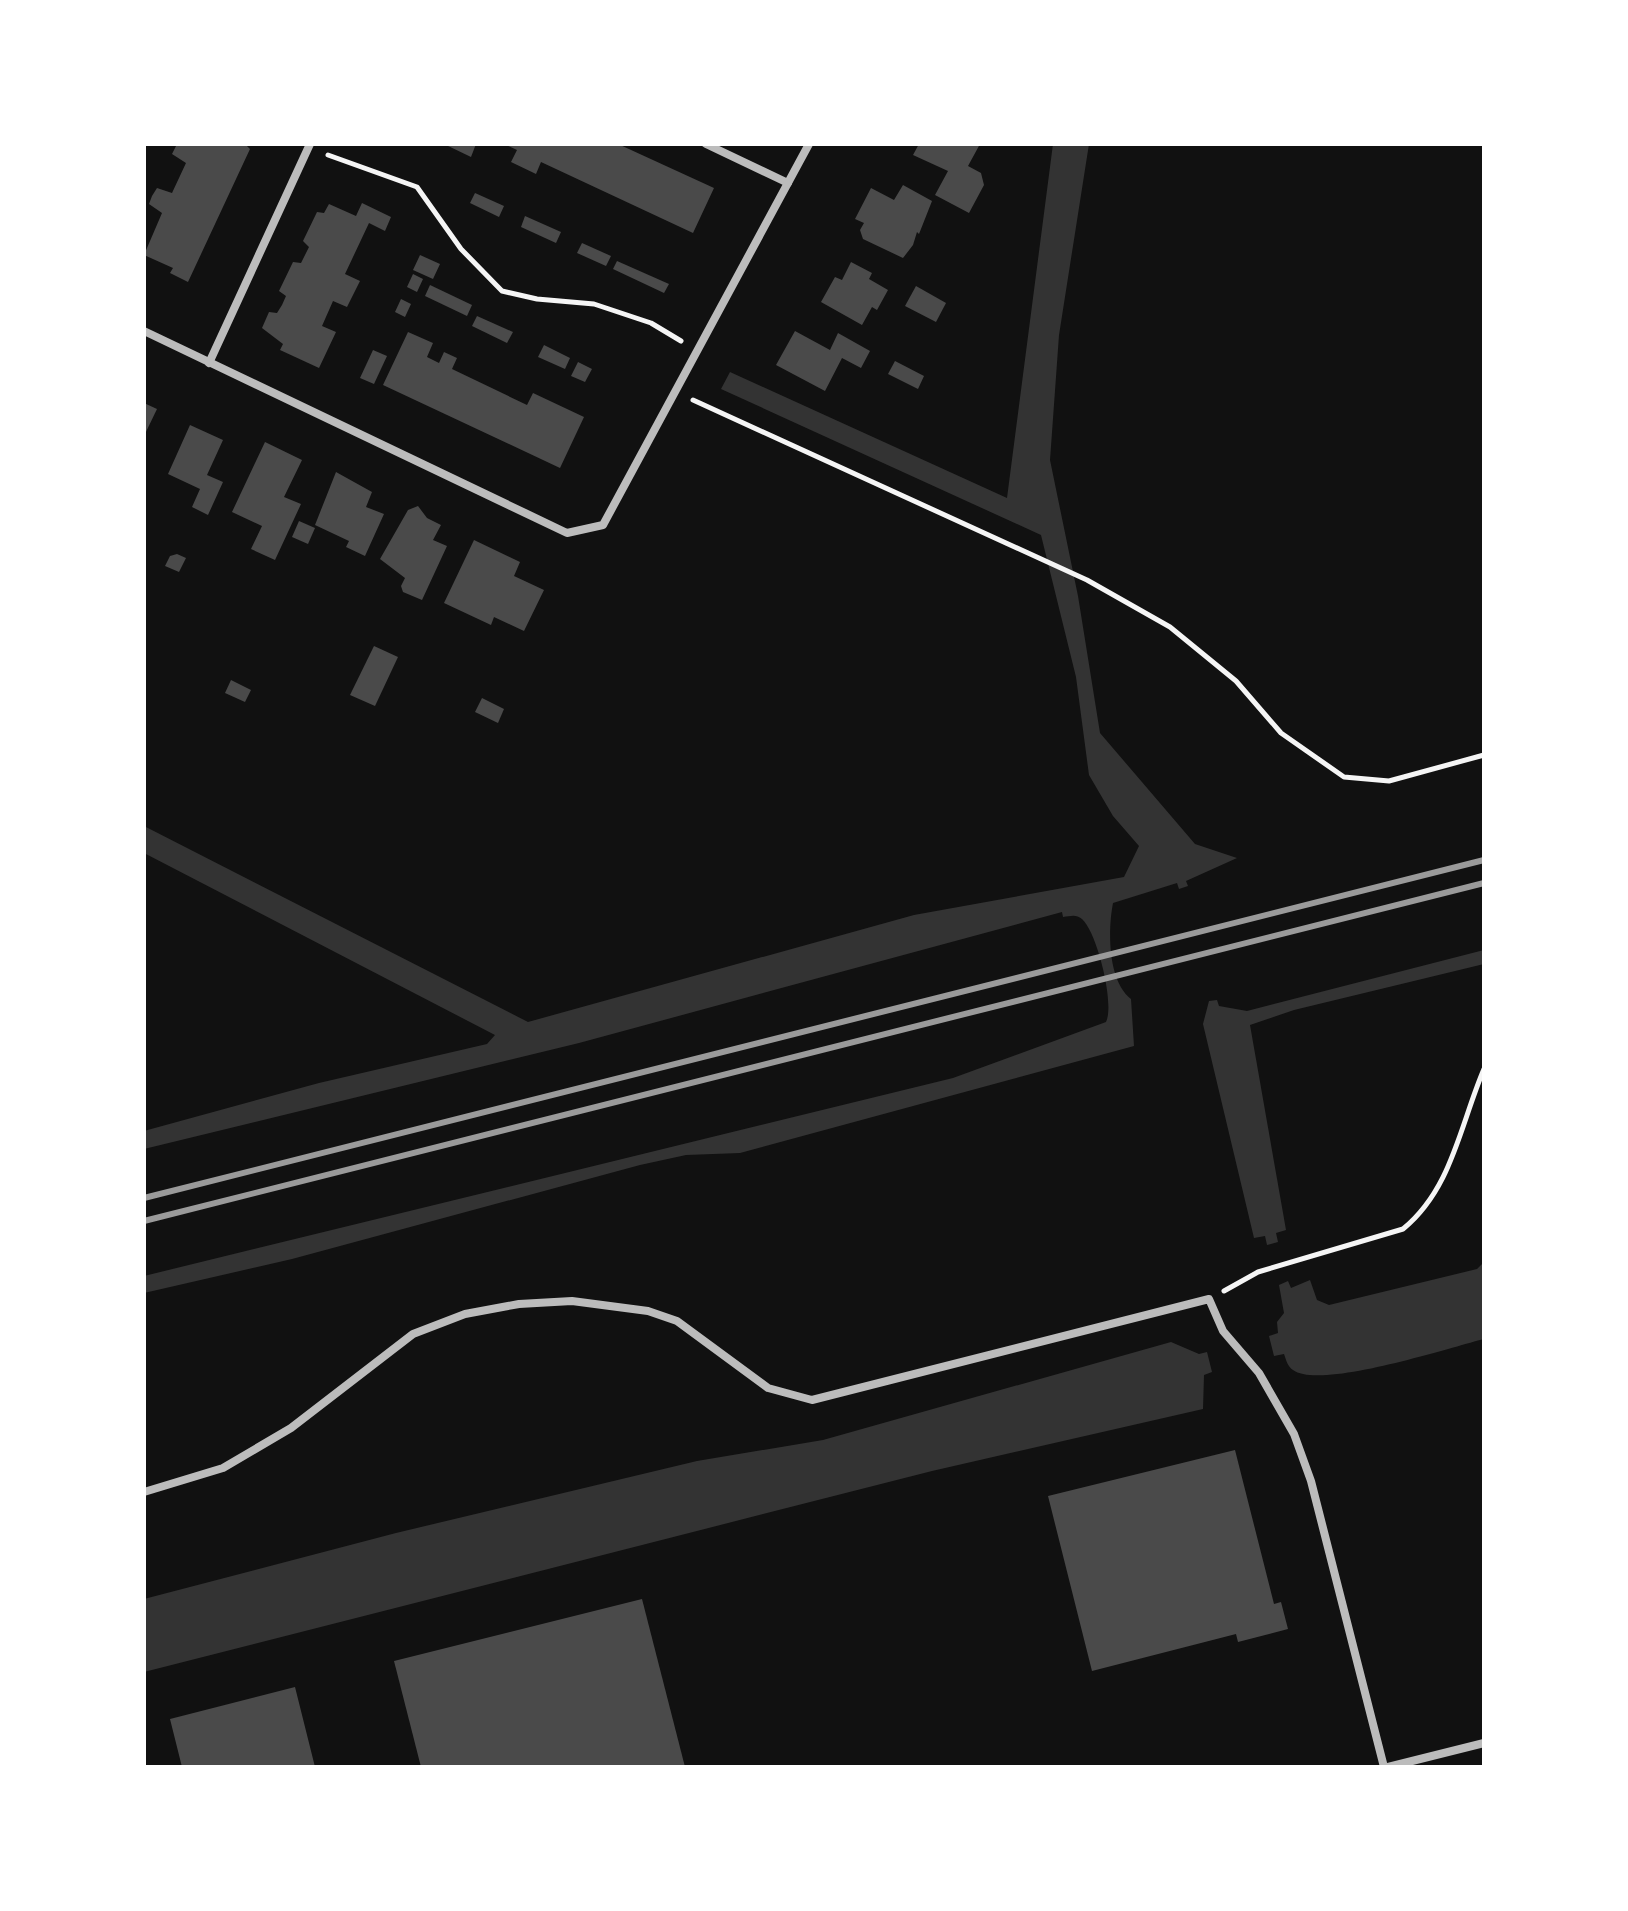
<svg xmlns="http://www.w3.org/2000/svg" width="1628" height="1911" viewBox="0 0 1628 1911" font-family="Rubik,sans-serif">
<style>
.water{fill:#333}
.building{fill:#4a4a4a}
.lines{fill:none;stroke-linecap:round;stroke-linejoin:round}
.path{stroke:#f5f5f5;stroke-width:5}
.minor{stroke:#bcbcbc;stroke-width:8}
.rail{stroke:#9a9a9a;stroke-width:6}
</style>
<rect width="100%" height="100%" fill="#111"/>
<g class="water">
<path d="M1053,144H1089L1059,335L1050,460L1078,596L1100,733L1195,844L1237,858L1186,881L1188,886L1179,889L1177,883L1113,903C1108,929 1107,980 1131,999L1134,1046L740,1153L686,1155L640,1165L292,1259L144,1293V1276L953,1078L1106,1022C1115,1004 1097,932 1082,919C1076,914 1071,916 1063,917L1062,912L579,1043L144,1149V1131L319,1083L487,1044L495,1035L144,853V826L528,1022L914,915L1124,877L1139,846L1113,816L1089,775L1076,677L1041,535L721,389L730,372L1007,498Z"/>
<polygon points="1484,950 1484,964 1294,1010 1250,1025 1286,1230 1276,1233 1278,1242 1267,1245 1265,1236 1254,1238 1203,1024 1209,1001 1217,1000 1219,1006 1247,1011"/>
<path d="M1484,1262V1339C1448,1348 1320,1390 1293,1370C1288,1367 1286,1360 1284,1354L1274,1356L1269,1336L1278,1333L1277,1322L1284,1313L1279,1285L1288,1281L1291,1288L1310,1280L1317,1300L1329,1305L1477,1269Z"/>
<polygon points="1171,1342 1199,1354 1207,1352 1212,1372 1204,1375 1203,1409 932,1471 144,1672 144,1599 396,1533 697,1461 823,1440"/>
</g>
<g class="building">
<polygon points="177,144 245,144 250,149 188,282 170,273 173,268 144,255 162,213 149,204 152,196 157,188 172,193 186,163 172,154"/>
<polygon points="444,144 476,144 471,157"/>
<polygon points="504,144 618,144 714,188 693,233 541,162 536,174 511,162 517,150"/>
<polygon points="919,144 980,144 968,166 981,173 984,185 969,213 935,195 948,171 913,155"/>
<polygon points="903,185 932,201 919,234 917,232 913,245 903,258 863,239 860,230 864,223 855,219 871,188 894,200"/>
<polygon points="475,193 504,206 499,217 470,203"/>
<polygon points="362,203 391,217 385,231 369,223 345,274 360,281 347,307 333,301 322,326 336,332 319,368 280,350 283,344 262,328 269,312 277,313 282,305 286,296 279,291 293,262 301,263 309,247 303,241 317,212 324,213 329,204 356,216"/>
<polygon points="525,216 561,232 556,243 521,227"/>
<polygon points="582,243 611,256 606,266 577,253"/>
<polygon points="420,255 440,264 433,279 413,270"/>
<polygon points="617,261 669,284 664,293 613,269"/>
<polygon points="851,262 872,273 869,279 888,290 877,310 872,307 862,325 821,302 835,277 842,280"/>
<polygon points="413,274 423,279 417,292 407,287"/>
<polygon points="430,285 472,305 467,316 425,296"/>
<polygon points="916,286 946,303 936,322 905,306"/>
<polygon points="401,299 411,304 405,317 395,312"/>
<polygon points="477,316 513,332 507,343 472,326"/>
<polygon points="795,331 830,350 838,333 870,351 861,368 842,358 825,391 776,365"/>
<polygon points="408,332 433,343 427,357 439,363 444,352 457,358 452,369 527,405 533,393 584,417 560,468 383,385"/>
<polygon points="544,345 570,358 565,369 538,357"/>
<polygon points="373,350 387,356 374,384 360,378"/>
<polygon points="895,361 924,376 918,389 888,374"/>
<polygon points="578,362 592,369 585,382 571,376"/>
<polygon points="144,403 157,409 144,436"/>
<polygon points="190,425 223,440 207,475 223,482 208,515 192,507 200,489 168,474"/>
<polygon points="265,442 302,460 284,497 301,504 275,560 251,549 262,526 232,512"/>
<polygon points="336,472 372,492 366,507 384,514 365,556 346,547 349,541 315,525"/>
<polygon points="418,506 427,518 441,525 433,540 447,546 422,600 403,592 401,586 405,578 380,559 408,510"/>
<polygon points="299,521 315,528 308,544 292,537"/>
<polygon points="474,540 520,562 514,576 544,590 524,631 494,617 491,625 444,603"/>
<polygon points="177,554 186,558 179,572 165,566 170,556"/>
<polygon points="374,646 398,657 375,706 350,695"/>
<polygon points="231,680 251,690 245,702 225,693"/>
<polygon points="482,698 504,709 498,723 475,712"/>
<polygon points="1235,1450 1274,1604 1281,1602 1288,1629 1238,1642 1236,1634 1092,1671 1048,1496"/>
<polygon points="642,1599 685,1767 421,1767 394,1661"/>
<polygon points="295,1687 315,1767 182,1767 170,1719"/>
</g>
<g class="lines">
<g class="path">
<polyline points="328,155 417,187 461,249 502,291 537,299 594,304 651,323 681,341"/>
<polyline points="693,400 1087,580 1170,627 1236,681 1281,733 1344,777 1389,781 1484,755"/>
<path d="M1224,1291L1258,1272L1403,1229C1452,1189 1460,1125 1484,1069"/>
</g>
<g class="minor">
<polyline points="706,144 788,183"/>
<polyline points="144,331 567,533 603,525 809,144"/>
<polyline points="209,363 310,144"/>
<polyline points="144,1492 223,1468 291,1428 413,1334 465,1314 519,1304 572,1301 648,1311 677,1321 768,1388 812,1400 1209,1299 1223,1331 1259,1373 1294,1434 1311,1481 1384,1767"/>
<polyline points="1388,1767 1484,1743"/>
</g>
<g class="rail">
<polyline points="144,1198 1484,860"/>
<polyline points="144,1221 1484,883"/>
</g>
</g>
<rect width="1628" height="1911" fill="none" stroke="#ffffff" stroke-width="292"/>
</svg>
